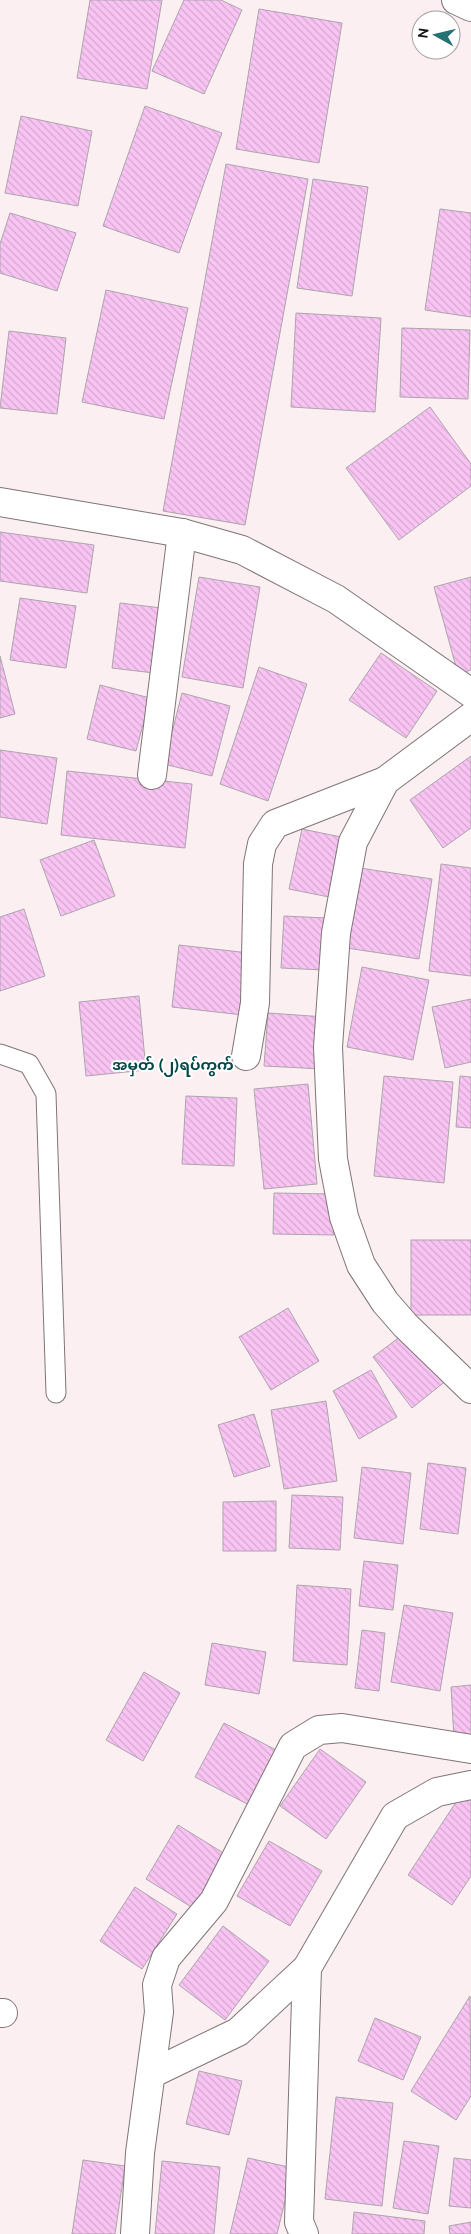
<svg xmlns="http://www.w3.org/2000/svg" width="471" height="2234" viewBox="0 0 471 2234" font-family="Ubuntu,'Noto Sans Myanmar',sans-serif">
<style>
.building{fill:url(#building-back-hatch);stroke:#aca5ab}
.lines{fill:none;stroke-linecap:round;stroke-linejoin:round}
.lane-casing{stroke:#7f7577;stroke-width:21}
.street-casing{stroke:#7f7577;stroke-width:30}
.secondary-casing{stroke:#7f7577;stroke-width:30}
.lane{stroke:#fff;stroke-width:19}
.street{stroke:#fff;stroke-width:28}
.secondary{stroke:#fff;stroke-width:28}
.labels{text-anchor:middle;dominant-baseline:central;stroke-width:4;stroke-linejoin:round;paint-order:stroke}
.quarter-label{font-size:15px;font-weight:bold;fill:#054848;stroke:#fff}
</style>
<defs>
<pattern id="building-back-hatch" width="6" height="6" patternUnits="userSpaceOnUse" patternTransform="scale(1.25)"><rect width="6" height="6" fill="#f9c4f4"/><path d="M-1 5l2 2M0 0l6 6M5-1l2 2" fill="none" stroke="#d5a8d0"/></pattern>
</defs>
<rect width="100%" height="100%" fill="#fbeff2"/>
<g class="building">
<polygon points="90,0 162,0 147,89 77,78"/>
<polygon points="184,0 221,0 242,10 204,94 152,71"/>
<polygon points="259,9 342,23 319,163 236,149"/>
<polygon points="145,106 222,133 179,253 103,226"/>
<polygon points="21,116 92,131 78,206 5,193"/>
<polygon points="226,164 308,179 245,525 163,511"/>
<polygon points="313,179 368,187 352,296 297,288"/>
<polygon points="440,209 471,213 471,317 425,310"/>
<polygon points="10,213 76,233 57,291 0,273 0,244"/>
<polygon points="106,290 188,308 164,419 82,402"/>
<polygon points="296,313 381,318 375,412 291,407"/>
<polygon points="402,328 470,330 468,399 400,397"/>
<polygon points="9,331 66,338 57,414 0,408"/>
<polygon points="430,407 471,464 471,486 399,540 346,468"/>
<polygon points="0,532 94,545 87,593 0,581"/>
<polygon points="199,577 260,587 243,688 182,677"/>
<polygon points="471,577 471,670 458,674 434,587"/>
<polygon points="20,598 76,606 66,668 10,660"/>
<polygon points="120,603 162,608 154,673 112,668"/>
<polygon points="381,653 437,691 406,738 349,700"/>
<polygon points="0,656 15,714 0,718"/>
<polygon points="259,667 307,684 268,801 220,784"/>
<polygon points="100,685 150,698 136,751 87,739"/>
<polygon points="182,693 230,706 212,776 164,764"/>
<polygon points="0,750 57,758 47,824 0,817"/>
<polygon points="471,756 471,828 443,848 410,800"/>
<polygon points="67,771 192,784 185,848 61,835"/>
<polygon points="302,829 346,838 334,898 289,889"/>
<polygon points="94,840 115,896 61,916 40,860"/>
<polygon points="441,864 471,868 471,976 429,971"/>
<polygon points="360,868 432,879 419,959 347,948"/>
<polygon points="24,909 45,976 0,991 0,917"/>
<polygon points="284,916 326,918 323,970 281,968"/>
<polygon points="179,945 249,953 243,1015 172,1007"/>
<polygon points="362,967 429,980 413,1060 347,1047"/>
<polygon points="139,996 146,1070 86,1076 79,1002"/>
<polygon points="471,999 471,1062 445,1068 432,1007"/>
<polygon points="268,1013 325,1017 322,1069 264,1066"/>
<polygon points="384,1076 453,1082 444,1183 374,1176"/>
<polygon points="460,1076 471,1077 471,1128 456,1127"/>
<polygon points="308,1084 317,1184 264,1189 254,1089"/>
<polygon points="186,1096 237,1098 234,1166 182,1164"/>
<polygon points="274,1193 334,1194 334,1235 273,1234"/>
<rect x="411" y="1240" width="60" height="75"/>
<polygon points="288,1308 319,1361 271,1390 239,1337"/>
<polygon points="409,1330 447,1380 412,1408 373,1357"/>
<polygon points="371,1370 397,1417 359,1439 333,1391"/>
<polygon points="326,1401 337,1481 284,1489 271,1410"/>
<polygon points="254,1414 270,1466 234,1477 218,1425"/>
<polygon points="428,1463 466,1468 458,1534 420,1529"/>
<polygon points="362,1467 411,1473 403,1544 354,1538"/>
<polygon points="292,1495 343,1497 340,1550 289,1548"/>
<polygon points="276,1501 276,1551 223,1551 223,1502"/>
<polygon points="364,1561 398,1565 393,1610 359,1606"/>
<polygon points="297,1585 351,1589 347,1665 293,1661"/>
<polygon points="404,1605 453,1613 440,1691 391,1682"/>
<polygon points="362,1630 385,1633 379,1691 355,1688"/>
<polygon points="212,1643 266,1652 259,1694 205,1685"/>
<polygon points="144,1672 180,1693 143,1761 106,1740"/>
<polygon points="471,1685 471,1738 454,1739 451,1687"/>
<polygon points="224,1723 280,1752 253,1807 195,1777"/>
<polygon points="320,1749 366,1782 326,1839 280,1806"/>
<polygon points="464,1790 471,1794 471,1876 452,1905 408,1875"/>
<polygon points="178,1825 225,1854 193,1908 146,1879"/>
<polygon points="269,1841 322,1871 290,1926 237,1896"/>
<polygon points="135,1887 177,1914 142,1969 100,1941"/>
<polygon points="223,1926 269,1961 225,2020 179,1985"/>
<polygon points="470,1996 471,2096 456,2120 411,2091"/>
<polygon points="375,2018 421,2037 403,2080 358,2061"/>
<polygon points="199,2071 242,2081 229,2135 186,2124"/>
<polygon points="336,2097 393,2103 382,2206 325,2199"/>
<polygon points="404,2141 439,2146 428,2214 393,2208"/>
<polygon points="248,2158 293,2168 277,2234 230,2234"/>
<polygon points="454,2158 471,2160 471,2208 449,2206"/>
<polygon points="83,2160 125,2166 115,2234 72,2234"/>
<polygon points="162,2161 220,2167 214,2234 155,2234"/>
<polygon points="354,2212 425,2221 424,2234 352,2234"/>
<polygon points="471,2222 471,2234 450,2234 449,2226"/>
</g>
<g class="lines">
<g class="lane-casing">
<polyline id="lane" points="0,1054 29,1064 46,1094 56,1393"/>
</g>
<g class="street-casing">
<g id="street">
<polyline points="0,502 182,533 242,550 336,599 471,693"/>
<polyline points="471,717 385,781 353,842 336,933 328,1047 333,1159 344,1217 361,1265 385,1302 405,1325 471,1389"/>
<polyline points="152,775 182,533"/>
<polyline points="246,1056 255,1003 258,864 262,844 275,824 385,781"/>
<polyline points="0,2013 3,2013"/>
<polyline points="153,2073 238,2032 307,1968 395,1816 437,1792 471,1785"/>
<polyline points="135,2234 140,2153 159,2012 157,1985 166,1958 214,1901 293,1746 319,1730 342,1728 471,1749"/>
<polyline points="304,2234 299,2222 307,1968"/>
</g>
</g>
<g class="secondary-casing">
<polyline id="secondary" points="456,0 471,7"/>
</g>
<use href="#lane" class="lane"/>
<use href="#street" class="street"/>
<use href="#secondary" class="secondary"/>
</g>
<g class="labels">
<g class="quarter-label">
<text x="173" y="1064">အမှတ် (၂)ရပ်ကွက်</text>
</g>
</g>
<g transform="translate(436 35) rotate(278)"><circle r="24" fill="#ffffff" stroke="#a2a1a1"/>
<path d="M0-4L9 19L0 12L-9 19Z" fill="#267172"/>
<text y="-8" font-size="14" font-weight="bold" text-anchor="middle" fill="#171314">N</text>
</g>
</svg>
